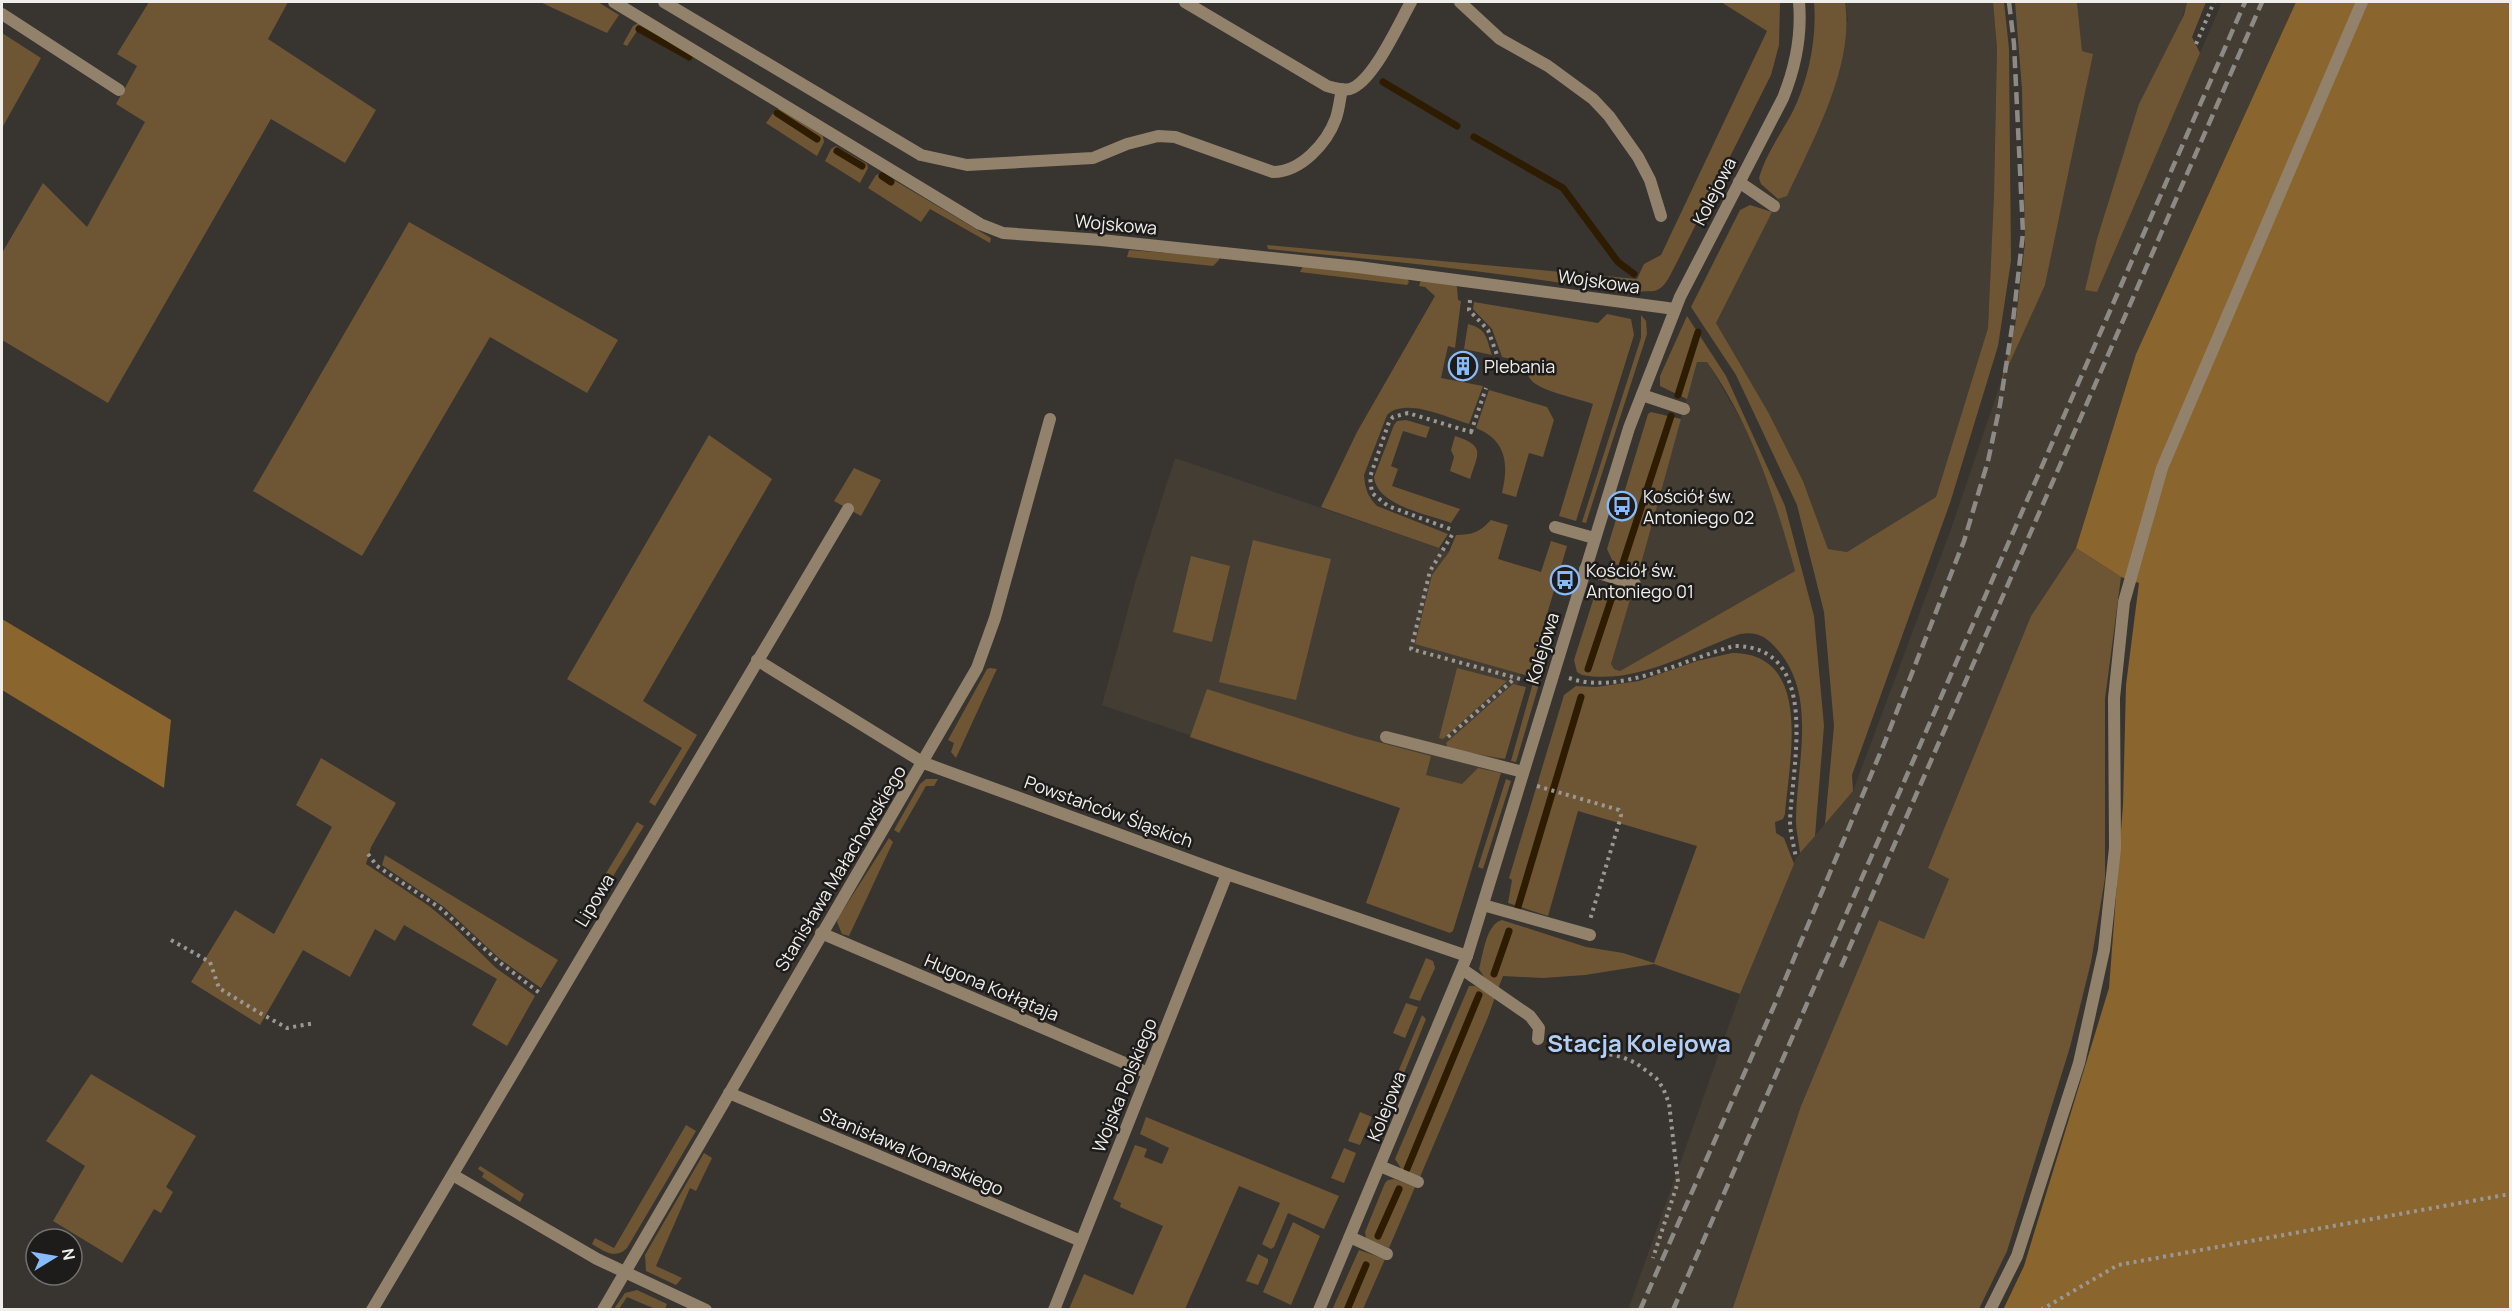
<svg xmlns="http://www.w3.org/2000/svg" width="2512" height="1311" viewBox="0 0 2512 1311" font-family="Manrope,sans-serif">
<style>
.built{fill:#443d33}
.green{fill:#6e5634}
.forest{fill:#8a652e}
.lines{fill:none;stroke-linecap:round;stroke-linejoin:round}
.stream{stroke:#2e1c00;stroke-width:7}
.path{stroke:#9b9894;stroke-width:4;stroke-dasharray:3 4.5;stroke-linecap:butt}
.service{stroke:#93826b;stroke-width:12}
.minor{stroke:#93826b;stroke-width:12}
.tertiary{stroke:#93826b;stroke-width:12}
.rail{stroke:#8d8a86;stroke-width:4.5;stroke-dasharray:12 6;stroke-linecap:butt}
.labels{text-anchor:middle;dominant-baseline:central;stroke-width:5;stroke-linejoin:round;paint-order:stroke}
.street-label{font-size:18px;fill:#f0eeeb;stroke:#1e1c1a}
.poi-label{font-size:18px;fill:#f0eeeb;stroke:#1e1c1a;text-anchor:start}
.district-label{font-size:24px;font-weight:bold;fill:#b2cef3;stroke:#1e1c1a}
</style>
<rect width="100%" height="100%" fill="#383430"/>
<g class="built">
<polygon points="1845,2 1993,2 1997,48 1994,195 1988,328 1936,497 1847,552 1828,549 1803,481 1716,323 1778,199 1787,196 1848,20"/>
<polygon points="2077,2 2187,2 2097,292 2222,2 2296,2 2136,354 2076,548 2031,616 1928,868 1949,879 1924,939 1880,920 1801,1106 1732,1309 1628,1310 1740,994 1796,858 1853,791 1951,529 2001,382 2045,285 2092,54 2082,51"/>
<polygon points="1707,361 1750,436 1779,513 1795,571 1620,671 1614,669 1611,664 1697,362"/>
<polygon points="1175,458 1547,585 1519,680 1497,772 1366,903 1400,808 1102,705 1136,580"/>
</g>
<g class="green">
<polygon points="149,2 288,2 268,39 376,110 345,163 271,119 108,403 2,340 2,253 43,183 87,227 145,122 116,104 137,66 117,54"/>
<polygon points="540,2 598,2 619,15 607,33"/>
<path d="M1721,2H1780L1779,45L1771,75L1674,268C1670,275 1666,285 1659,289C1651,294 1643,288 1635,295C1513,273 1391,261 1268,249L1267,245L1637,279L1644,264L1661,255L1767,31Z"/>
<path d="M1814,2H1845C1855,65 1813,140 1787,196L1778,199L1761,184L1759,178C1766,154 1782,132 1793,111C1809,78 1817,38 1814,2Z"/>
<polygon points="1993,2 2004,2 2009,49 2011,261 1998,346 1950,503 1852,775 1853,791 1825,824 1834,726 1824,612 1797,505 1736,375 1691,307 1740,210 1750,205 1772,212 1716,323 1768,412 1803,481 1828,549 1847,552 1936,497 1988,328 1994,195 1997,48"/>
<polygon points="2015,2 2077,2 2082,51 2093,54 2045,285 2001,382 2015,327 2025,243 2022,89"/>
<polygon points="2187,2 2206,2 2192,37 2200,53 2097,292 2085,290 2097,239 2139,104 2184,15"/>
<polygon points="638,23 687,54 688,60 637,31 627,46 623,44 633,26"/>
<polygon points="2,33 41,58 2,128"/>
<polygon points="776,109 781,109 823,136 824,142 817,156 766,123"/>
<polygon points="836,146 867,164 868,168 860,183 825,161 831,149"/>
<polygon points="882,173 991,238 990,243 930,209 921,222 868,188 876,175"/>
<polygon points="409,222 618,340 587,393 490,337 362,556 253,491"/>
<polygon points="1129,250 1219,257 1219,260 1213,266 1127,257"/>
<polygon points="1303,266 1407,278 1409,282 1407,285 1300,272"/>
<path d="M1421,280L1452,281L1457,287L1458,300L1461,301L1455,348L1448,346L1441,378L1483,386L1469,424C1447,418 1406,397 1387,415L1364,475C1365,489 1368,497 1377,506L1448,534L1439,548L1321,507L1357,432L1435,296L1425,287L1419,286Z"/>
<path d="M1474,302L1598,323L1607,314L1631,319L1634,335L1576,521L1559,516L1593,404C1577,398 1542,392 1531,380C1527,375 1526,369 1525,362L1502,357L1492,329L1473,309Z"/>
<polygon points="1641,315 1646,321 1647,334 1586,523 1582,522 1641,338"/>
<path d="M1687,316L1726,376L1785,506L1814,616L1824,726L1815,836L1800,853C1799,842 1796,831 1796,821C1796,764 1819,695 1776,648C1766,636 1756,631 1740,634C1690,652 1636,685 1582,675L1577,672L1574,660L1596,591L1608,589L1631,596L1611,664L1614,669L1620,671L1795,571C1775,498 1751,424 1707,362H1697L1687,399L1660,386V376Z"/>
<path d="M1468,324C1487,329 1486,337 1492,355L1464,349Z"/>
<path d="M1489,390L1547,407L1554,420L1543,457L1529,453L1516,497L1502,493C1509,463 1506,440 1476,428Z"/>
<polygon points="1651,412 1681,419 1639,571 1614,564 1607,549 1648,414"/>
<path d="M1406,420L1430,427L1426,438L1403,431L1391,466L1398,469L1392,486L1460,509L1451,523C1428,514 1377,506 1374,477L1394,425L1397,421Z"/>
<polygon points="709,435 772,479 643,701 697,735 655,806 649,802 682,748 567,679"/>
<path d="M1455,436C1485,446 1479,452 1470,479L1450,471L1454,457L1451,450Z"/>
<polygon points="854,468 881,480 861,516 834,501"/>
<path d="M1491,520L1508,525L1498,559L1541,572L1551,541L1567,546L1529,676L1415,644L1432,575L1449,552L1456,535C1472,535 1480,532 1491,520Z"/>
<polygon points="1253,540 1331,559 1296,700 1219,682"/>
<polygon points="2076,548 2121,577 2105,699 2105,878 2091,962 2070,1047 2007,1251 1979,1309 1732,1310 1801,1106 1879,920 1924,939 1949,879 1928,868 2031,616"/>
<polygon points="1191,556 1230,566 1212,642 1173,632"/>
<polygon points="1550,622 1554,624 1553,637 1516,762 1511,761"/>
<path d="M1732,653C1814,653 1789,760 1785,814L1783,819L1775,822L1776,833L1784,838L1794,864L1740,994L1654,964L1585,975L1543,978L1503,976L1498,989L1484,977L1479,969C1483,955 1486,924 1502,920L1586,947L1623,953L1654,963L1697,846L1578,811L1548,916L1508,903L1512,880L1509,878L1564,695L1576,686L1596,687L1639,681L1697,661Z"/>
<polygon points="990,668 997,669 995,673 956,758 951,752 954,743 948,740 987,669"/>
<polygon points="1457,668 1507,681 1443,739 1439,738"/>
<polygon points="1513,684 1526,687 1505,759 1448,749 1446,743"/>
<polygon points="1207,689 1355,736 1431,756 1426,775 1462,784 1478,768 1501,773 1453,931 1450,933 1366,903 1400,808 1190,737"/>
<polygon points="321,758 396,803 371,847 366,864 429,906 452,925 496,968 535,996 507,1046 472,1025 497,979 404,925 395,941 375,929 350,977 303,950 260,1025 191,982 235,910 274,934 332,827 296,805"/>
<polygon points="926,779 938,779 934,786 926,786 899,833 894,830 920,784"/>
<polygon points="1506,779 1511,781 1483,869 1478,867"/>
<polygon points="637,822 644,826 612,878 605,875"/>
<polygon points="889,838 893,842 849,936 842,934 837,922 838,918"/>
<polygon points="385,855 558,960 541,988 500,959 444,907 382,865"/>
<polygon points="1426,958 1433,961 1435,968 1420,1001 1409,998"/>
<polygon points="1469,986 1475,986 1495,997 1488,1017 1420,1177 1404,1173 1395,1159"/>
<polygon points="1406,1003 1418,1007 1405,1038 1393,1033"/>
<polygon points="1422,1015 1426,1019 1390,1108 1382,1110"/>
<polygon points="91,1074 196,1136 166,1187 173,1192 161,1213 154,1209 122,1263 53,1221 85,1166 46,1141"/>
<polygon points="1360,1112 1372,1117 1360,1145 1348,1141"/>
<polygon points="1146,1117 1339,1196 1324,1229 1288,1213 1274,1247 1271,1249 1262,1244 1280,1203 1239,1186 1185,1309 1069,1309 1084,1274 1133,1295 1163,1226 1120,1207 1121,1203 1113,1199 1135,1145 1147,1149 1144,1157 1162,1164 1169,1148 1140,1134"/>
<path d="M686,1125L696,1131L627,1248C615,1260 604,1251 592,1244L595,1238L614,1248Z"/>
<polygon points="1344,1148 1356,1153 1344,1183 1331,1178"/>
<polygon points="704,1153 712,1158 696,1191 690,1188 656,1266 682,1278 676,1285 646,1271 645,1255"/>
<polygon points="480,1166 524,1194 520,1202 482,1177 484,1173 478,1169"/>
<polygon points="1394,1179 1415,1187 1389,1248 1366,1238 1365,1232 1385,1183 1388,1180"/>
<polygon points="1293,1222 1320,1236 1291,1305 1263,1292"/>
<polygon points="1359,1250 1385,1259 1363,1309 1332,1310"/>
<polygon points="1258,1254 1268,1259 1268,1262 1258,1285 1246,1281"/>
<polygon points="637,1290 667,1304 665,1309 655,1309 627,1297 619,1309 614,1309 625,1293"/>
</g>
<g class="forest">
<polygon points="2296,2 2510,2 2510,1309 2003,1310 2024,1266 2109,988 2123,805 2126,685 2139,583 2121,577 2076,548 2136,354"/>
<polygon points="2,619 171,720 164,788 2,690"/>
</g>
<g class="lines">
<g class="stream">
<polyline points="639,29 689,57"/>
<polyline points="1383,82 1457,126"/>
<polyline points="777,113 817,139"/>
<polyline points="1474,137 1563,188 1618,262 1634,274"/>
<polyline points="837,151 862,166"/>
<polyline points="882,176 891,182"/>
<polyline points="1678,395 1698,332"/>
<polyline points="1622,566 1671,416"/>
<polyline points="1588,669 1614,591"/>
<polyline points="1518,907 1581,697"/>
<polyline points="1494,974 1509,931"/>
<polyline points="1407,1169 1479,995"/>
<polyline points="1378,1236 1399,1189"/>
<polyline points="1347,1310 1366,1265"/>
</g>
<g class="path">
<polyline points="2196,44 2214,2"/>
<polyline points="1470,300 1469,310 1488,330 1497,355"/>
<polyline points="1471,432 1486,388"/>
<polyline points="1450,529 1388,506 1372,493 1370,477 1389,422 1393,417 1408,413 1474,433"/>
<polyline points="1452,535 1430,571 1411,649 1531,682"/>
<path d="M1569,678C1619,696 1685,659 1734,646C1822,646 1792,765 1790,821C1790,833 1794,846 1796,858"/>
<polyline points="1448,737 1514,679"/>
<polyline points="1537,786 1619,810 1621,815 1619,823 1590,920"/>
<polyline points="368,854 377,866 440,908 499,962 541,994"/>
<polyline points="171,940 210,962 219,988 258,1012 287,1028 315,1023"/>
<polyline points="1553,1035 1590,1050 1622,1057 1636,1063 1656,1078 1663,1088 1669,1103 1678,1182 1653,1258"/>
<polyline points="2041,1310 2118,1265 2510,1194"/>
</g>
<g class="service">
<path d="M664,2L921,155L967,165L1093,158L1127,144L1158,136L1175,137L1273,172C1301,172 1327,143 1336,118C1339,109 1340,98 1342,89"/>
<path d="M1185,2L1327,86C1334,88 1343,91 1350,89C1373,82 1399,23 1411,2"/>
<polyline points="1460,2 1500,39 1548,66 1593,99 1609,116 1638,157 1650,180 1661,216"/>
<polyline points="1739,182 1774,206"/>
<polyline points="1642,395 1684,409"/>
<polyline points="1555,527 1594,538"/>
<polyline points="1585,569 1635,584"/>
<polyline points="1386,737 1523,772"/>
<polyline points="1483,905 1590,935"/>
<polyline points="1462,969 1530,1016 1539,1028 1538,1039"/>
<polyline points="1380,1166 1418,1182"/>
<polyline points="1350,1237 1387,1254"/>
<polyline points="1990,1310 2017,1256 2079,1063 2104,950 2115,848 2114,698 2124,602 2162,468 2362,2"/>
</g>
<g class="minor">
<polyline points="614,2 980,224 1003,233 1101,240 1358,267 1675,309"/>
<polyline points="2,14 119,90"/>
<polyline points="757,660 924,763 1227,874 1467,956"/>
<polyline points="821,933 1148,1073"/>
<polyline points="729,1093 1081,1241"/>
<polyline points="453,1175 597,1259 706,1310"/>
<polyline points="372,1310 848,509"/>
<polyline points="603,1310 977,668 995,618 1050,419"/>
<polyline points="1054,1310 1227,874"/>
</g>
<path class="tertiary" d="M1319,1310L1467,956L1629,428L1680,297L1783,98C1796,66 1802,36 1799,2"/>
<g class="rail">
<polyline points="1841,967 2262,2"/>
<polyline points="1640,1310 1774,1006 1884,744 1964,541 1988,461 2000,405 2013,321 2023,233 2014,44 2009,2"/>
<polyline points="1673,1310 2245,2"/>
</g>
</g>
<defs>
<g id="building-ring" transform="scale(1.5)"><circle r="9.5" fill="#1e1c1a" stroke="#87bbfb" stroke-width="1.5"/><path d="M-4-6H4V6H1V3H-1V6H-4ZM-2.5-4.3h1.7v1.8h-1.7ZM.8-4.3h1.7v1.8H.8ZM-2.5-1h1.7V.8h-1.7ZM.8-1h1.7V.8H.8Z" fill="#87bbfb"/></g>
<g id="bus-ring" transform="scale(1.5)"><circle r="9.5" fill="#1e1c1a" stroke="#87bbfb" stroke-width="1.5"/><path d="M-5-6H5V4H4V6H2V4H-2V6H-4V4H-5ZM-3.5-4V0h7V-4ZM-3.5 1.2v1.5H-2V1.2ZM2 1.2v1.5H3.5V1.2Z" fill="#87bbfb"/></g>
</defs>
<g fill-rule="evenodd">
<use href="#building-ring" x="1463" y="366"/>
<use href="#bus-ring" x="1622" y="506"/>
<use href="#bus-ring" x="1565" y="580"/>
</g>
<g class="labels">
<g class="street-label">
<text transform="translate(1714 191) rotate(-63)">Kolejowa</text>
<text transform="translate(1116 224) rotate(5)">Wojskowa</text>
<text transform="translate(1599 281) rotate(8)">Wojskowa</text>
<text transform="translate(1542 648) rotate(-73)">Kolejowa</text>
<text transform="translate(1109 811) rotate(20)">Powstańców Śląskich</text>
<text transform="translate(840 868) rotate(-59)">Stanisława Małachowskiego</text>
<text transform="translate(594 900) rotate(-59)">Lipowa</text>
<text transform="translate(992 987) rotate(23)">Hugona Kołłątaja</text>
<text transform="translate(1124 1085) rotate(-68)">Wojska Polskiego</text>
<text transform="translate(1386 1106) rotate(-68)">Kolejowa</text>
<text transform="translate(912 1151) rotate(23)">Stanisława Konarskiego</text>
</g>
<g class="poi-label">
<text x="1484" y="366">Plebania</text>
<text x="1643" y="496">Kościół św.<tspan x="1643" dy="21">Antoniego 02</tspan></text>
<text x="1586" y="570">Kościół św.<tspan x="1586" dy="21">Antoniego 01</tspan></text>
</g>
<g class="district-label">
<text x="1639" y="1042">Stacja Kolejowa</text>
</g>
</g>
<rect width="2512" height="1311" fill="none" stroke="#f0eeeb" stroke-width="6"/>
<g transform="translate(54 1257) rotate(79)"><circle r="28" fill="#1e1c1a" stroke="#72706e" stroke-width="1.5"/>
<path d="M0-4.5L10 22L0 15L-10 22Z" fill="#87bbfb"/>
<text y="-9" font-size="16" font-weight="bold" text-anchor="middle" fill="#f0eeeb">N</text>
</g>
</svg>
